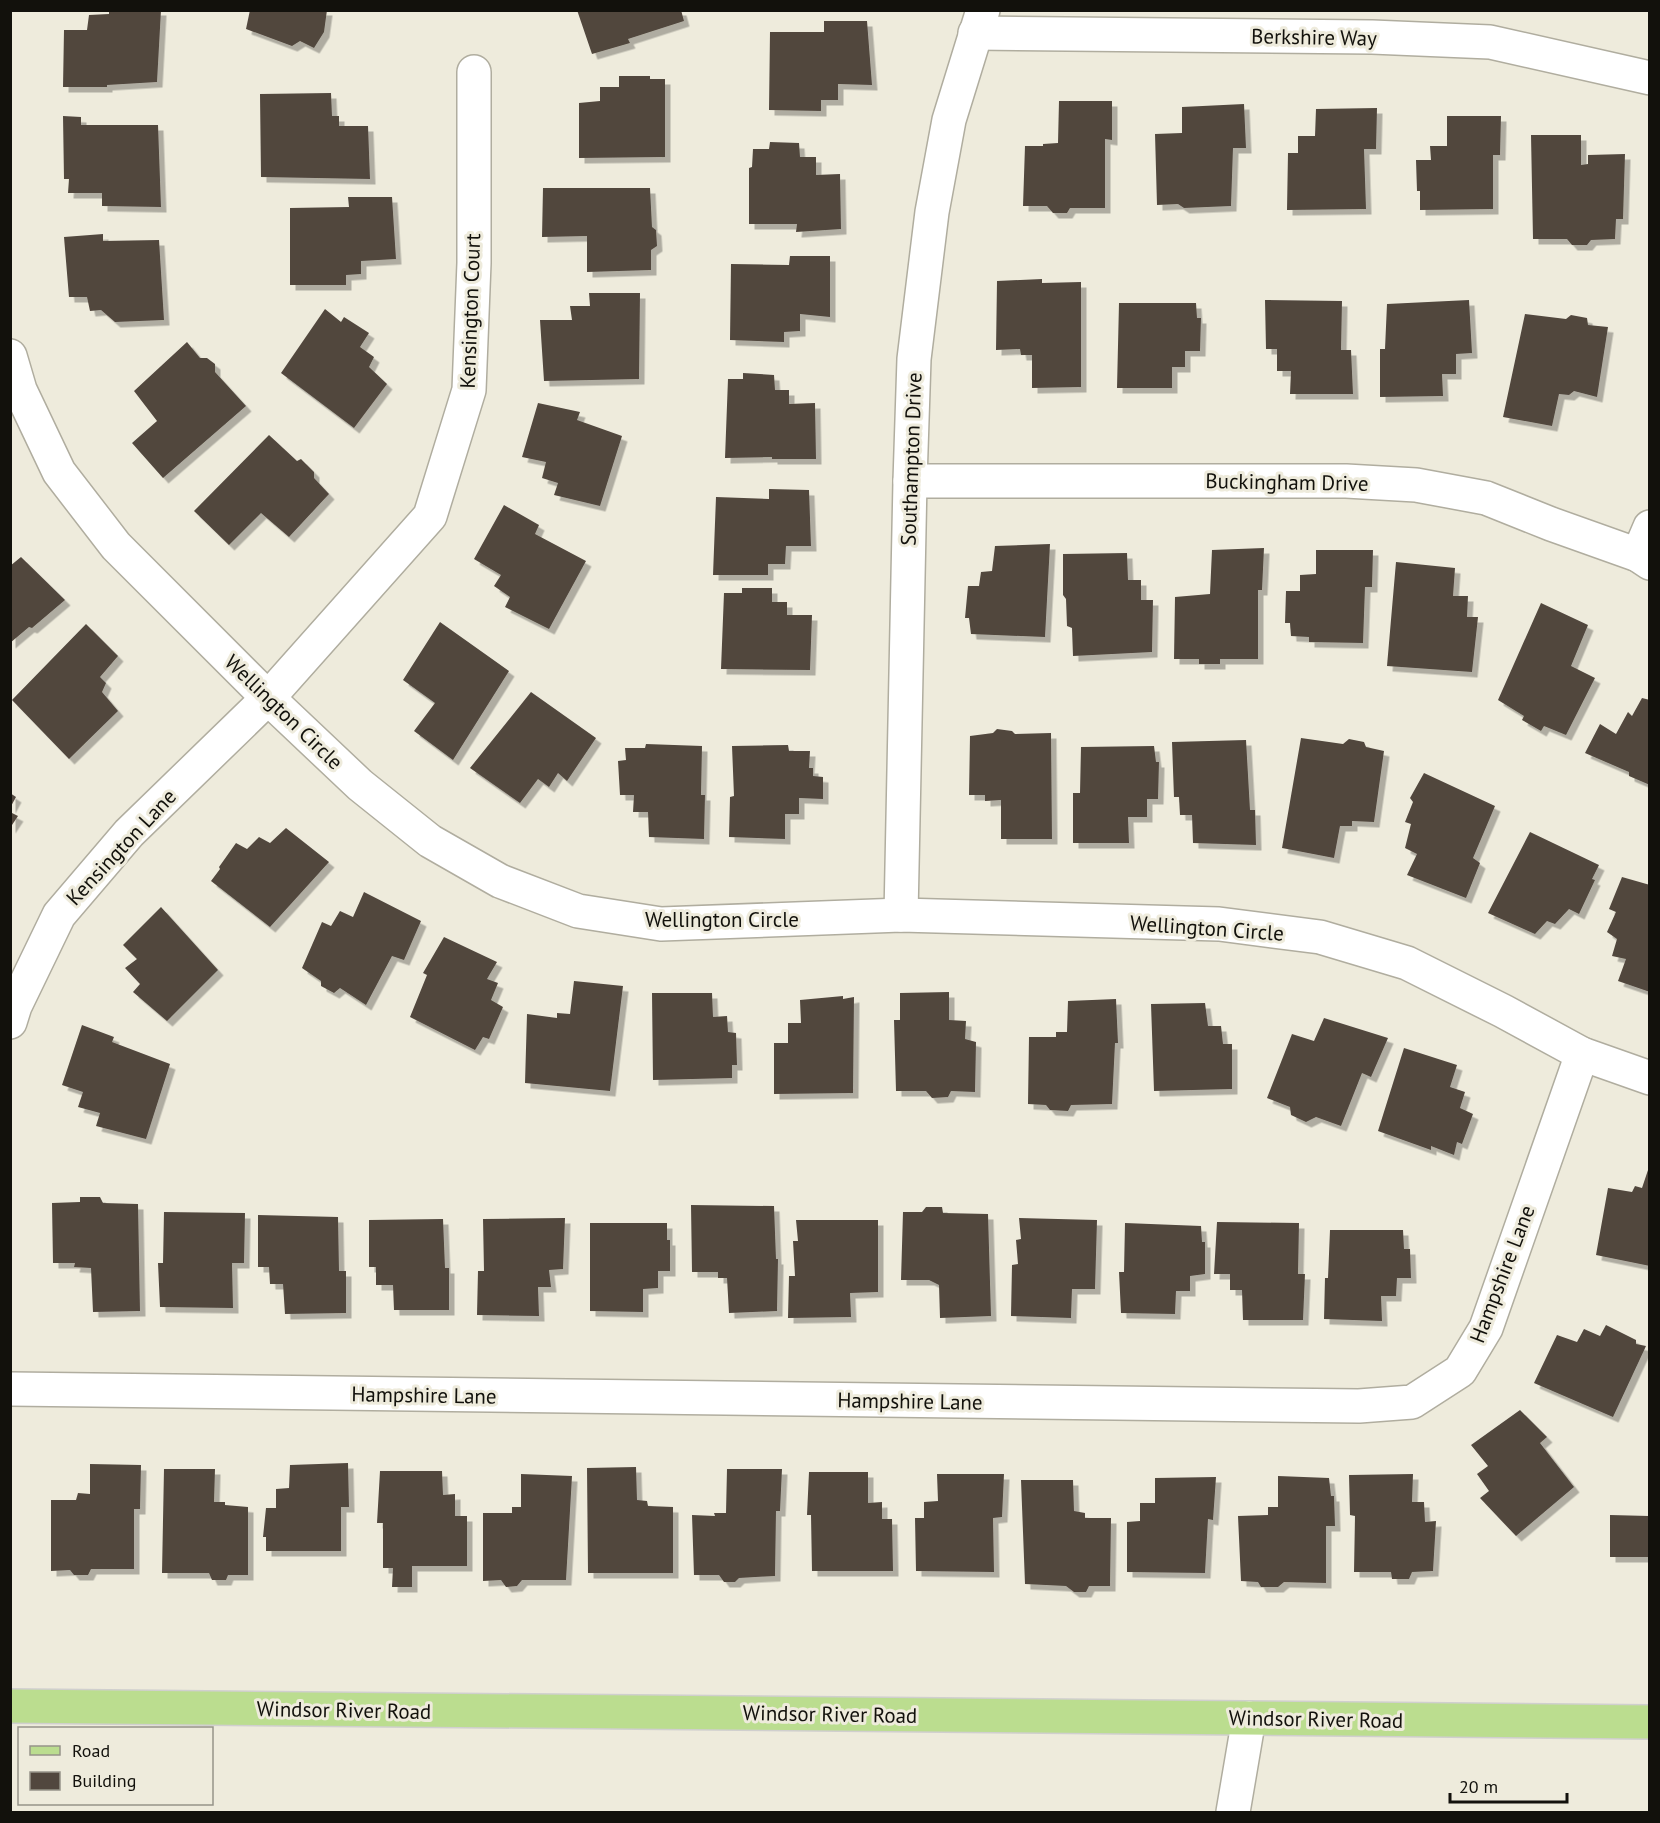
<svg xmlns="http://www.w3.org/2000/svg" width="1660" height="1823" viewBox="0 0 1660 1823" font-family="'PT Sans',sans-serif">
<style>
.building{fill:#51473e;filter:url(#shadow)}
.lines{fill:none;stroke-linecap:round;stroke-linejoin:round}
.minor-casing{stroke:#b0ad9f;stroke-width:36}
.major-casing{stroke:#d0cfce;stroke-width:36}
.minor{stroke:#fff;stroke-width:33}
.major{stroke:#bbdd8f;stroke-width:33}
.labels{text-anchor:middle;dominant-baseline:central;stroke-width:6;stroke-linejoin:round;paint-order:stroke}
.street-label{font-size:21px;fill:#12110c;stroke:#eeebdc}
</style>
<defs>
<filter id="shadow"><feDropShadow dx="5.5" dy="5.5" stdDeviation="0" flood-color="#0004"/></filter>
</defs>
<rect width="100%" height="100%" fill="#eeebdc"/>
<g class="building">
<polygon points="109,10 161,10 157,82 107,85 107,87 63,87 64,30 87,30 89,15 109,14"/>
<polygon points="250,10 327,10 324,32 314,48 300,41 292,46 246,29"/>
<polygon points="577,10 681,10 684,21 628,39 630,43 592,54"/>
<polygon points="824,21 867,21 872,85 838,84 838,100 821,100 821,111 769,110 770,32 824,32"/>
<polygon points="619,76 650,76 650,79 665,79 665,157 579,158 579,103 600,101 600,87 619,87"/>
<polygon points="331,93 332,116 339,116 339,126 368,126 370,179 261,177 260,94"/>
<polygon points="1059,101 1112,101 1112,140 1105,139 1105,208 1070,208 1067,213 1053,213 1047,206 1023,206 1025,146 1043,146 1043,144 1058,143"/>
<polygon points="1244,104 1246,148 1233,148 1231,206 1184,208 1178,204 1157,205 1155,134 1182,133 1182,107"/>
<polygon points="1377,108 1376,149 1364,149 1366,209 1287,210 1288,153 1298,153 1298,136 1315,136 1316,109"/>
<polygon points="63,116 81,117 81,125 158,125 161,207 102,206 102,193 68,193 69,179 64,179"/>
<polygon points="1447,116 1501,116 1500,155 1493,155 1493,209 1420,210 1420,191 1417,191 1416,160 1431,160 1430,146 1447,146"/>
<polygon points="1531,135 1581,135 1581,165 1588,164 1588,155 1625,154 1623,219 1616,219 1615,239 1591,240 1587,245 1572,245 1567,239 1533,239"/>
<polygon points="770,142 799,143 800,157 816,157 816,175 840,174 841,229 796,232 797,224 749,224 749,168 752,167 753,149 769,149"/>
<polygon points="543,188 650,188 652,227 656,230 657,246 651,250 651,270 587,272 587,236 542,237"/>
<polygon points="348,197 392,197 396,259 361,261 361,274 346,275 346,285 290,285 290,208 349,207"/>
<polygon points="103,234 103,241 159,240 164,320 115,322 101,310 90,311 87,297 69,297 64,237"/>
<polygon points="790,256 830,256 830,317 800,314 800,331 784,332 784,342 730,340 731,264 789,265"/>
<polygon points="1042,279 1042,283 1081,282 1081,387 1032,388 1032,355 1021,355 1020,349 996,350 997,281"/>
<polygon points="589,293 640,293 639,379 544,381 540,320 572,320 570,306 590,306"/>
<polygon points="1265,300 1342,301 1341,350 1351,350 1353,394 1290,394 1291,371 1277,371 1277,349 1266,349"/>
<polygon points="1469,300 1472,353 1456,354 1456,374 1442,374 1443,396 1380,397 1380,349 1385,349 1387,304"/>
<polygon points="1119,303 1196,303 1197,318 1201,318 1200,351 1185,351 1185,367 1172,367 1172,388 1117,388"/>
<polygon points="325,309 341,322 344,317 369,333 360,347 374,357 369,367 387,384 354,428 281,373"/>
<polygon points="1525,314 1566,319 1571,315 1587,318 1588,325 1608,327 1597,397 1574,391 1569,395 1559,394 1552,426 1503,417"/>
<polygon points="187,342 200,358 207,358 215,364 215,372 246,406 163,478 132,443 157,421 134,391"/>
<polygon points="743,373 774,375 775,390 789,390 789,404 815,403 816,459 772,459 772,457 725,458 728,379 743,379"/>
<polygon points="538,403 580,412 577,420 622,436 600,506 554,495 558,483 542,478 546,462 522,457"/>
<polygon points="269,435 297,461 301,459 314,472 314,478 329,494 289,537 261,513 229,545 194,511"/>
<polygon points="769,489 809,490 811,546 786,546 785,564 768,564 768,575 713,575 716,497 769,499"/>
<polygon points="504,505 539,525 535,534 586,561 549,629 505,607 510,597 494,586 501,575 474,559"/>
<polygon points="1050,544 1045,637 971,634 969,618 965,618 968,586 979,586 981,572 992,571 995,546"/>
<polygon points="1264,548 1262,590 1258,590 1258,659 1220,659 1220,664 1199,664 1199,659 1174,659 1175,597 1210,594 1212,550"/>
<polygon points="1316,550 1373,550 1372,587 1365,587 1363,643 1309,642 1309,637 1291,636 1290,623 1285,623 1286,591 1300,591 1300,575 1316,574"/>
<polygon points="1127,553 1128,580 1141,580 1141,600 1153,600 1152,652 1073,656 1072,628 1067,626 1066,599 1063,595 1063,554"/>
<polygon points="21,557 65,600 32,628 29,627 10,643 10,566"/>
<polygon points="1396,562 1455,568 1453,596 1468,596 1467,617 1478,617 1472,672 1387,666"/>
<polygon points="742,588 772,588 772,602 787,602 787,615 812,615 810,670 721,669 724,593 742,593"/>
<polygon points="1541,603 1588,625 1571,666 1595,678 1566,735 1544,726 1541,731 1522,720 1524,716 1498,700"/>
<polygon points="440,622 509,671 453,760 414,731 435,703 403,680"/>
<polygon points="86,624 118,656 100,677 106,683 102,692 118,711 69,759 12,700"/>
<polygon points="531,692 596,738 567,781 558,773 549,787 538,779 520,803 470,768"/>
<polygon points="1642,698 1650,700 1650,785 1629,776 1629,772 1585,753 1600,724 1616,734 1628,712 1632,716"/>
<polygon points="997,729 1012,731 1015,734 1051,733 1052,839 1001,839 1001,800 985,801 985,795 969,795 970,736 993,733"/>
<polygon points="1301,738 1343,744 1349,739 1364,742 1366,747 1384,751 1374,822 1352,821 1352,826 1340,826 1334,858 1282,848"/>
<polygon points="1246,740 1250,810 1255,810 1256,845 1193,843 1192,815 1180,815 1179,797 1174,797 1172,742"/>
<polygon points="646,744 702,746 701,795 705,795 704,839 649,837 648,812 633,812 634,795 620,795 618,761 626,760 625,748 645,748"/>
<polygon points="788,745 789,751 810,751 809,768 813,768 813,776 823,777 823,799 799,798 799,814 785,814 785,839 729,837 730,797 734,796 732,746"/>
<polygon points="1154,746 1156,762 1159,762 1158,799 1147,799 1147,817 1128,817 1129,843 1073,843 1073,793 1080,793 1081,747"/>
<polygon points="1424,773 1495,806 1473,858 1480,863 1466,898 1407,875 1417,854 1405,848 1411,824 1405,822 1413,802 1410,798"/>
<polygon points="10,793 16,797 10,808"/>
<polygon points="10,812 18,816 10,828"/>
<polygon points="286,828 329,862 270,927 211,881 220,869 219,867 236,843 247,849 259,837 270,843"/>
<polygon points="1530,832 1599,865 1592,879 1595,880 1579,914 1569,909 1555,924 1547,921 1535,934 1488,913"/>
<polygon points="1622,877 1650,885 1650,992 1618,981 1626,959 1612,956 1617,939 1607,932 1616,912 1609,909"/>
<polygon points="364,892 421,921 404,960 392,956 366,1005 340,988 334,993 321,986 321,981 302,968 322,922 331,926 340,911 353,917"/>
<polygon points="161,907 218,970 167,1021 133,992 140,984 125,968 137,959 123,945"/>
<polygon points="444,937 497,962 487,979 498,983 491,1000 503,1007 489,1039 483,1037 475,1050 410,1017 427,975 423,973"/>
<polygon points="574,981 623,986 610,1091 525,1083 527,1014 557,1018 557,1013 570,1014"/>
<polygon points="949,992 949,1020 966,1021 965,1039 976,1042 975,1092 951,1091 948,1097 932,1098 926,1091 896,1091 894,1020 900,1020 900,993"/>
<polygon points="652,993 712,993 713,1017 727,1016 728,1032 736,1033 737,1065 732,1065 732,1078 653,1080"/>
<polygon points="843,996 843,999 854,997 853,1093 774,1094 774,1043 788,1043 788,1023 801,1023 800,1000"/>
<polygon points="1116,999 1118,1043 1115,1043 1112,1104 1071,1105 1068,1111 1050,1110 1046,1105 1028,1104 1029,1037 1056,1037 1056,1032 1067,1032 1068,1001"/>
<polygon points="1205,1003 1208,1026 1221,1026 1223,1044 1232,1044 1232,1089 1154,1091 1151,1004"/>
<polygon points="1324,1018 1388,1038 1371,1077 1362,1073 1341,1126 1316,1117 1306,1122 1291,1115 1290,1107 1267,1098 1292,1034 1314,1041"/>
<polygon points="82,1025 114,1037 112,1042 170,1064 146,1139 96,1126 100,1113 78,1107 83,1092 62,1085"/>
<polygon points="1404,1048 1457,1065 1450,1087 1465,1092 1460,1108 1473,1114 1462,1144 1457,1142 1454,1155 1431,1146 1431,1150 1378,1131"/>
<polygon points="1650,1164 1650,1266 1596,1255 1608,1188 1632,1192 1635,1186 1642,1188"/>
<polygon points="80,1197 100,1197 103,1203 138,1204 140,1311 93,1312 91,1268 74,1267 75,1263 53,1263 52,1203 80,1202"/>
<polygon points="691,1205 774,1206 776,1259 778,1259 777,1311 729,1313 727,1278 718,1278 718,1272 692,1272"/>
<polygon points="926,1207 942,1207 943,1213 988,1214 991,1316 940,1318 939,1285 929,1280 901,1280 903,1212 922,1212"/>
<polygon points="164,1212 245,1213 244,1263 232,1263 233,1308 160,1307 158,1263 163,1263"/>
<polygon points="258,1215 338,1217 339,1271 346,1271 346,1313 285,1314 283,1284 270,1284 269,1267 258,1267"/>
<polygon points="565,1218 563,1269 549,1270 551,1287 538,1287 539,1316 477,1315 478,1271 484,1271 483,1219"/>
<polygon points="1019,1218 1097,1220 1095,1289 1072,1289 1071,1318 1011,1316 1012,1265 1018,1264 1016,1240 1021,1239"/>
<polygon points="443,1219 445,1268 449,1268 449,1310 394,1310 393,1285 376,1285 376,1267 369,1267 369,1220"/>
<polygon points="796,1220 878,1220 878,1292 850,1293 851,1317 788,1318 789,1276 795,1276 793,1241 798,1241"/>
<polygon points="1217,1222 1299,1223 1298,1274 1305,1274 1303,1320 1243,1320 1242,1290 1230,1290 1230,1274 1214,1274"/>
<polygon points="590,1223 667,1223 667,1240 670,1240 670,1271 658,1271 658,1288 643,1289 643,1312 590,1311"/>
<polygon points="1125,1223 1201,1226 1202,1242 1205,1242 1205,1274 1190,1276 1190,1291 1176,1291 1175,1314 1121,1313 1119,1272 1124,1272"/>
<polygon points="1330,1230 1403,1230 1404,1249 1410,1249 1411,1278 1397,1278 1396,1296 1381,1296 1382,1321 1324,1319 1325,1278 1328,1278"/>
<polygon points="1606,1325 1636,1340 1636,1344 1646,1346 1613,1417 1534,1383 1557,1335 1577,1342 1584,1329 1600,1336"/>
<polygon points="1520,1410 1547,1437 1540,1443 1574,1487 1516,1536 1480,1498 1489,1491 1477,1474 1488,1466 1471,1445"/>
<polygon points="348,1463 349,1507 341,1507 341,1551 266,1551 266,1537 263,1537 266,1508 276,1508 276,1489 289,1488 290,1465"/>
<polygon points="90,1464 141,1465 140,1509 134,1509 134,1569 91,1569 88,1575 74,1575 70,1570 51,1571 51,1500 76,1500 78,1493 90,1494"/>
<polygon points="636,1467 637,1500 647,1501 648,1506 673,1507 673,1573 588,1573 587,1468"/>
<polygon points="164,1469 215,1469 214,1502 225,1502 225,1505 248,1507 248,1575 228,1575 226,1580 212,1580 209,1573 162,1573"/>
<polygon points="727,1469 782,1469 780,1511 776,1511 775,1576 739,1578 735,1582 724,1582 719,1575 694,1575 692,1515 715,1516 714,1513 726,1513"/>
<polygon points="380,1471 442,1471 443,1495 455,1494 455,1516 467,1516 467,1566 412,1566 412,1587 392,1587 393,1568 383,1568 383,1523 377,1523"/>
<polygon points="809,1472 868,1472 868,1503 882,1502 882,1519 892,1519 893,1571 812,1571 811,1515 807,1515"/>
<polygon points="521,1474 572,1476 566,1580 522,1580 517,1586 506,1587 501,1580 483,1581 483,1513 512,1513 512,1507 521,1507"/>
<polygon points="937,1474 1004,1474 1002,1517 993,1518 994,1572 916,1571 915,1518 924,1518 924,1502 938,1501"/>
<polygon points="1413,1474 1412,1502 1424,1502 1425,1522 1436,1521 1433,1571 1412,1572 1409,1579 1392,1579 1391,1572 1354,1572 1355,1516 1350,1515 1349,1475"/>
<polygon points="1278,1476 1329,1478 1331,1496 1334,1496 1335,1526 1326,1526 1326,1583 1284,1582 1278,1587 1261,1587 1258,1582 1241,1581 1238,1516 1268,1515 1268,1507 1278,1507"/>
<polygon points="1216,1477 1213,1520 1208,1519 1205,1573 1127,1572 1127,1522 1140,1521 1140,1503 1155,1503 1155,1478"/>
<polygon points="1021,1480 1073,1480 1074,1511 1085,1513 1085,1518 1111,1518 1110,1586 1089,1586 1086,1592 1074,1592 1066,1586 1025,1584"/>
<polygon points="1610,1515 1649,1516 1649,1557 1610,1557"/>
</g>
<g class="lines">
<g class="minor-casing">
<g id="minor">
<polyline points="975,33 1372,37 1490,42 1650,78"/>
<polyline points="10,356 20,390 59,472 116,546 268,698 360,785 430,841 500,881 578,911 661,924 901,915 1219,924 1320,937 1407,963 1503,1011 1582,1054 1650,1078"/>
<polyline points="910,481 1346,481 1416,485 1486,498 1551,524 1638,555 1650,563"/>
<polyline points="1638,555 1650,527"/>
<polyline points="901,915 910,481 914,359 932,212 949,120 983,10"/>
<polyline points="10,1022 15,1006 59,915 129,833 268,698 430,516 469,390 474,263 474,72"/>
<polyline points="10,1389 1359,1406 1412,1402 1460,1371 1486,1328 1582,1054"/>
<polyline points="1233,1812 1249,1718"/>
</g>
</g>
<g class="major-casing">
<polyline id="major" points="10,1706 1650,1722"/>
</g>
<use href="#minor" class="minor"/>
<use href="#major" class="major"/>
</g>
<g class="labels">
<g class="street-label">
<text transform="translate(1314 37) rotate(1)">Berkshire Way</text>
<text transform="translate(470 311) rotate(-88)">Kensington Court</text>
<text transform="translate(911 459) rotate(-88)">Southampton Drive</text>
<text transform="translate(1287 482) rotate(1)">Buckingham Drive</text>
<text transform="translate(284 712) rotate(44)">Wellington Circle</text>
<text transform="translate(121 847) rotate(-47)">Kensington Lane</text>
<text x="722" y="919">Wellington Circle</text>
<text transform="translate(1207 928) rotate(4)">Wellington Circle</text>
<text transform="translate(1502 1274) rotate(-69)">Hampshire Lane</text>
<text transform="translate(424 1395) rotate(1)">Hampshire Lane</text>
<text transform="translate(910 1401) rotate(1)">Hampshire Lane</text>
<text transform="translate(344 1710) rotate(1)">Windsor River Road</text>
<text transform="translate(830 1714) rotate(1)">Windsor River Road</text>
<text transform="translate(1316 1719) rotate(1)">Windsor River Road</text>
</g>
</g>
<rect width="1660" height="1823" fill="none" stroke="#12110c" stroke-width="24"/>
<rect x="18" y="1727" width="195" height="78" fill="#eeebdc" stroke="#969489" stroke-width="1.5"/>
<rect x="30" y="1746" width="30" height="9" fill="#bbdd8f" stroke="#969489" stroke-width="1.5"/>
<text x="72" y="1757" font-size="18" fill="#12110c">Road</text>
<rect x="30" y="1772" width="30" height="18" fill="#51473e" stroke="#969489" stroke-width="1.5"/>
<text x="72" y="1787" font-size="18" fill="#12110c">Building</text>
<path d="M1450 1793v9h117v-9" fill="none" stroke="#12110c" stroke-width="3"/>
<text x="1459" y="1793" font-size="18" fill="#12110c" stroke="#eeebdc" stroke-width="4.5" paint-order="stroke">20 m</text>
</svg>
